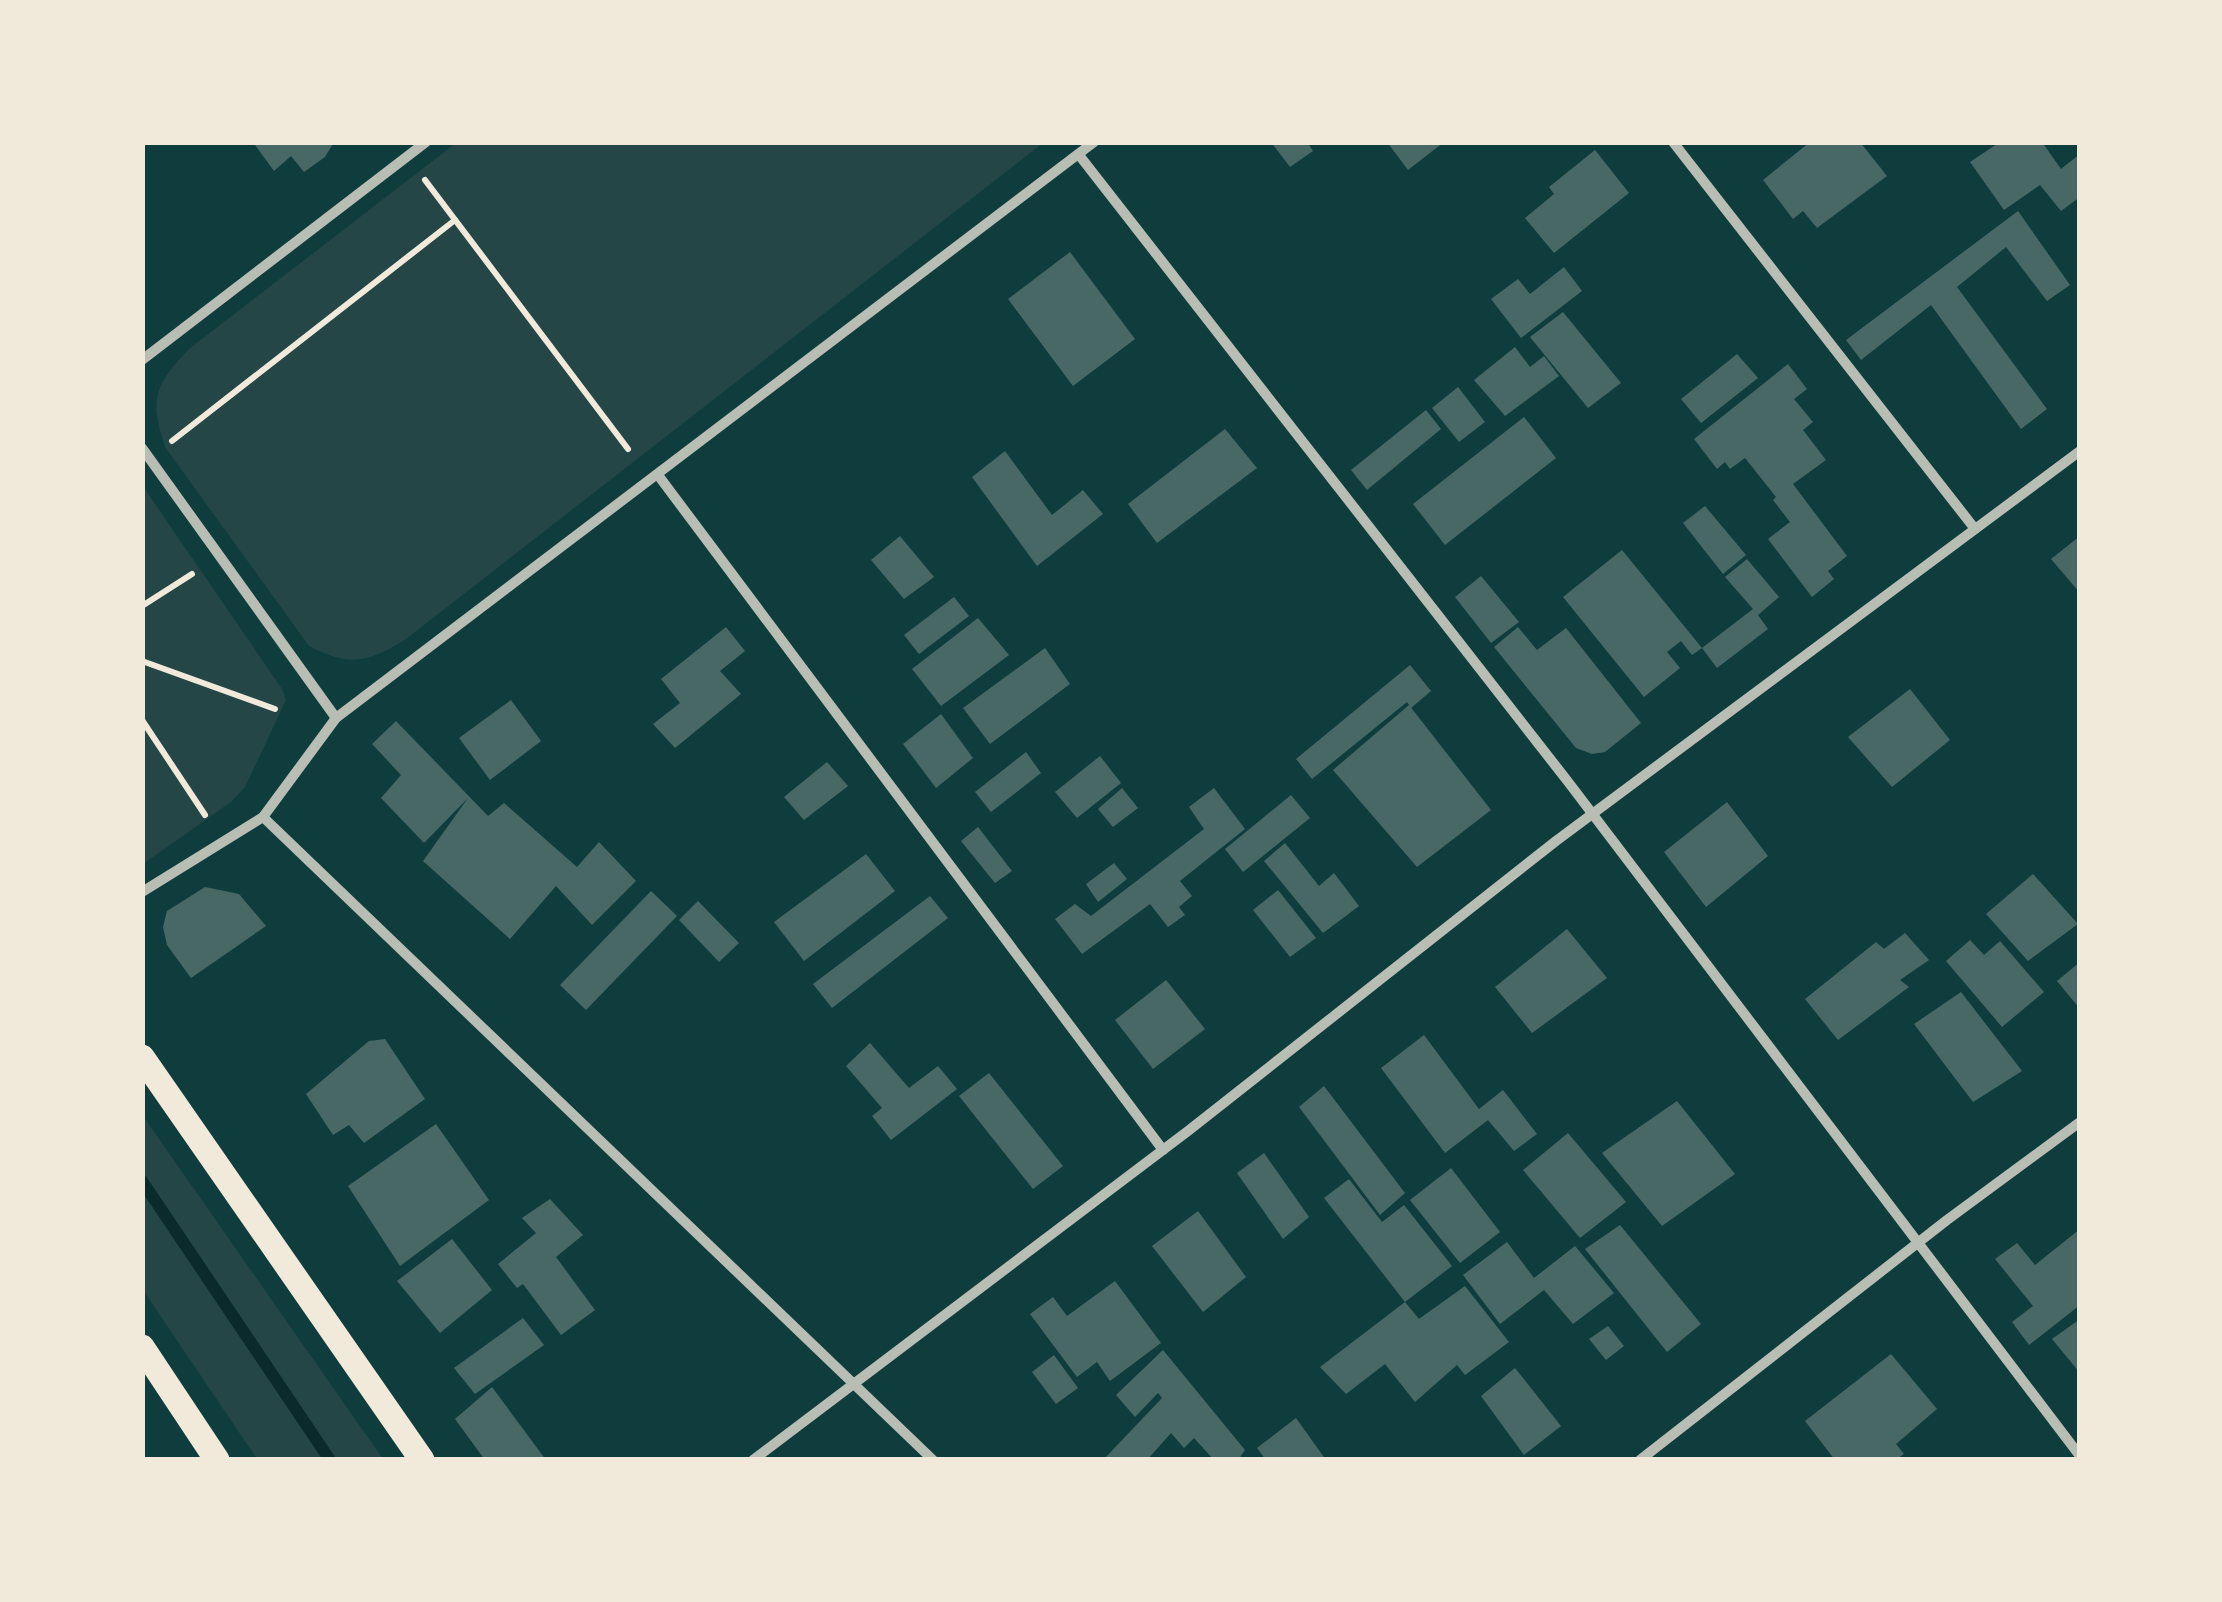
<svg xmlns="http://www.w3.org/2000/svg" width="2222" height="1602" viewBox="0 0 2222 1602" font-family="'Alegreya Sans',sans-serif">
<style>
.green{fill:#244646}
.lines{fill:none;stroke-linecap:round;stroke-linejoin:round}
.stream{stroke:#0a2a2b;stroke-width:12}
.building{fill:#486865}
.path{stroke:#f1e9da;stroke-width:6}
.minor{stroke:#b8beb3;stroke-width:10}
.primary{stroke:#f1e9da;stroke-width:25}
</style>
<rect width="100%" height="100%" fill="#0f3d3e"/>
<g class="green">
<path d="M456,143H1043L406,639C367,663 350,667 309,646L165,447C149,399 154,386 189,349Z"/>
<polygon points="142,485 282,689 286,700 245,787 231,802 143,864"/>
<polygon points="143,1116 383,1459 257,1459 143,1290"/>
</g>
<g class="lines">
<polyline class="stream" points="142,1181 330,1460"/>
</g>
<g class="building">
<polygon points="253,142 334,142 325,157 304,172 291,156 274,171"/>
<polygon points="1271,142 1307,142 1313,151 1290,167"/>
<polygon points="1387,142 1444,142 1408,170"/>
<polygon points="1810,142 1860,142 1887,176 1817,228 1803,211 1793,219 1763,180"/>
<polygon points="2000,142 2042,142 2061,169 2080,154 2080,197 2061,211 2040,185 2004,210 1970,162"/>
<polygon points="1595,150 1629,193 1554,253 1525,218 1554,194 1549,187"/>
<polygon points="2018,211 2070,285 2047,301 2006,247 1957,287 2047,409 2021,429 1931,305 1861,360 1846,340"/>
<polygon points="1070,252 1135,339 1073,386 1008,299"/>
<polygon points="1564,267 1582,291 1521,338 1491,299 1518,279 1530,294"/>
<polygon points="1563,312 1621,383 1588,408 1530,337"/>
<polygon points="1515,347 1530,367 1544,356 1559,376 1505,416 1474,380"/>
<polygon points="1737,354 1758,378 1701,423 1681,399"/>
<polygon points="1788,364 1807,389 1794,399 1813,422 1803,430 1826,460 1793,484 1847,556 1828,571 1834,579 1812,597 1768,539 1790,522 1773,500 1776,497 1745,458 1730,469 1725,462 1717,469 1694,439"/>
<polygon points="1458,387 1485,422 1459,442 1432,408"/>
<polygon points="1426,410 1441,429 1367,490 1351,470"/>
<polygon points="1524,417 1556,458 1445,545 1413,504"/>
<polygon points="1225,429 1257,468 1157,543 1128,504"/>
<polygon points="1005,451 1052,515 1083,490 1103,514 1037,566 972,477"/>
<polygon points="1705,506 1746,555 1723,574 1683,523"/>
<polygon points="900,536 934,577 904,599 871,560"/>
<polygon points="2080,536 2080,593 2051,559"/>
<polygon points="1622,550 1702,648 1692,655 1681,641 1667,652 1680,668 1644,697 1563,597"/>
<polygon points="1747,559 1779,597 1758,615 1768,629 1717,668 1702,648 1753,609 1725,577"/>
<polygon points="1481,576 1519,622 1491,643 1455,597"/>
<polygon points="954,597 969,616 919,654 904,635"/>
<polygon points="978,618 1009,655 941,706 912,669"/>
<polygon points="726,627 745,651 720,671 741,694 675,748 653,724 680,703 661,679"/>
<polygon points="1518,627 1537,650 1566,628 1641,723 1605,752 1592,754 1576,748 1494,647"/>
<polygon points="1045,648 1070,684 990,744 963,708"/>
<polygon points="1410,665 1431,691 1411,708 1409,705 1491,810 1417,867 1333,770 1409,705 1407,702 1312,779 1296,759"/>
<polygon points="1910,689 1950,740 1892,787 1848,737"/>
<polygon points="511,700 541,741 490,780 459,738"/>
<polygon points="941,714 973,758 936,788 903,744"/>
<polygon points="396,721 488,816 504,803 577,867 599,842 636,881 592,925 556,886 510,939 423,861 468,798 424,843 381,798 401,775 372,744"/>
<polygon points="1026,752 1041,773 991,812 975,792"/>
<polygon points="1100,756 1121,783 1077,818 1055,792"/>
<polygon points="827,762 848,786 804,820 784,797"/>
<polygon points="1122,788 1138,808 1113,827 1098,809"/>
<polygon points="1214,788 1245,829 1180,881 1192,896 1179,907 1185,915 1168,927 1150,904 1082,954 1055,919 1075,904 1091,916 1204,829 1189,807"/>
<polygon points="1291,795 1310,818 1243,872 1225,849"/>
<polygon points="1727,802 1768,856 1706,907 1664,852"/>
<polygon points="978,827 1012,871 995,883 961,841"/>
<polygon points="1285,843 1319,886 1334,873 1359,906 1323,933 1264,861"/>
<polygon points="866,854 895,891 804,961 774,922"/>
<polygon points="1114,863 1127,879 1098,902 1086,884"/>
<polygon points="2033,874 2078,924 2028,961 1986,914"/>
<polygon points="205,887 239,894 266,926 191,978 167,945 163,927 167,911"/>
<polygon points="1278,890 1316,938 1290,957 1253,910"/>
<polygon points="651,891 677,916 586,1010 560,985"/>
<polygon points="930,896 948,918 832,1008 813,984"/>
<polygon points="698,901 739,943 719,962 679,920"/>
<polygon points="1567,929 1607,978 1532,1033 1495,987"/>
<polygon points="1905,933 1929,960 1900,980 1909,987 1838,1040 1805,999 1876,942 1884,949"/>
<polygon points="1970,940 1984,955 2000,941 2044,992 2002,1027 1946,961"/>
<polygon points="2080,962 2080,1009 2057,981"/>
<polygon points="1166,980 1205,1029 1153,1069 1115,1020"/>
<polygon points="1961,992 2022,1071 1973,1102 1914,1024"/>
<polygon points="1424,1035 1479,1109 1503,1090 1537,1134 1514,1151 1488,1120 1445,1153 1381,1068"/>
<polygon points="385,1039 425,1099 364,1143 349,1125 333,1135 306,1094 369,1041"/>
<polygon points="870,1043 909,1088 938,1066 957,1089 891,1140 872,1116 882,1108 846,1066"/>
<polygon points="989,1073 1063,1166 1033,1189 959,1096"/>
<polygon points="1324,1086 1405,1193 1380,1215 1299,1107"/>
<polygon points="1677,1101 1735,1174 1662,1226 1602,1153"/>
<polygon points="436,1124 489,1200 400,1266 348,1186"/>
<polygon points="1568,1133 1626,1202 1580,1238 1523,1170"/>
<polygon points="1264,1153 1309,1217 1283,1239 1237,1173"/>
<polygon points="1451,1168 1500,1232 1460,1263 1410,1200"/>
<polygon points="1349,1179 1382,1222 1404,1205 1452,1266 1405,1302 1324,1198"/>
<polygon points="550,1199 583,1235 556,1257 595,1310 561,1335 523,1284 517,1288 498,1264 536,1233 522,1218"/>
<polygon points="1198,1211 1246,1277 1203,1312 1152,1246"/>
<polygon points="1620,1225 1701,1324 1667,1352 1585,1249"/>
<polygon points="2080,1229 2080,1305 2029,1345 2012,1322 2033,1306 1995,1259 2017,1243 2035,1265"/>
<polygon points="452,1239 492,1290 440,1333 397,1281"/>
<polygon points="1507,1242 1534,1278 1575,1246 1614,1293 1573,1324 1544,1290 1500,1324 1463,1275"/>
<polygon points="1115,1281 1161,1343 1110,1381 1097,1362 1077,1377 1030,1314 1053,1297 1067,1316"/>
<polygon points="1465,1286 1509,1342 1465,1375 1457,1365 1415,1402 1385,1364 1346,1394 1320,1367 1405,1302 1419,1319"/>
<polygon points="523,1318 544,1345 475,1394 454,1368"/>
<polygon points="2080,1319 2080,1373 2052,1339"/>
<polygon points="1608,1326 1624,1346 1606,1360 1589,1339"/>
<polygon points="1163,1350 1245,1450 1238,1460 1214,1460 1194,1438 1184,1448 1171,1433 1147,1460 1106,1457 1162,1398 1158,1393 1135,1417 1116,1395"/>
<polygon points="1891,1354 1937,1409 1896,1444 1904,1454 1895,1460 1835,1460 1805,1421"/>
<polygon points="1054,1355 1078,1388 1056,1404 1032,1372"/>
<polygon points="1515,1368 1561,1426 1524,1455 1481,1396"/>
<polygon points="492,1387 546,1460 485,1460 455,1419"/>
<polygon points="1296,1418 1326,1460 1266,1460 1257,1448"/>
</g>
<g class="lines">
<g class="path">
<polyline points="425,180 628,449"/>
<polyline points="172,441 455,220"/>
<polyline points="142,606 192,574"/>
<polyline points="142,661 275,709"/>
<polyline points="142,720 205,815"/>
</g>
<g class="minor">
<polyline points="1673,142 1975,529"/>
<polyline points="1079,155 1569,783 2080,1456"/>
<polyline points="142,360 426,142"/>
<polyline points="142,448 336,718"/>
<polyline points="658,475 1163,1150"/>
<polyline points="263,817 933,1460"/>
<polyline points="142,892 263,817 336,718 1094,142"/>
<polyline points="753,1460 1188,1131 1556,841 2080,451"/>
<polyline points="1640,1460 1947,1220 2080,1122"/>
</g>
<g class="primary">
<polyline points="142,1057 422,1460"/>
<polyline points="142,1347 217,1460"/>
</g>
</g>
<rect width="2222" height="1602" fill="none" stroke="#f1e9da" stroke-width="290"/>
</svg>
